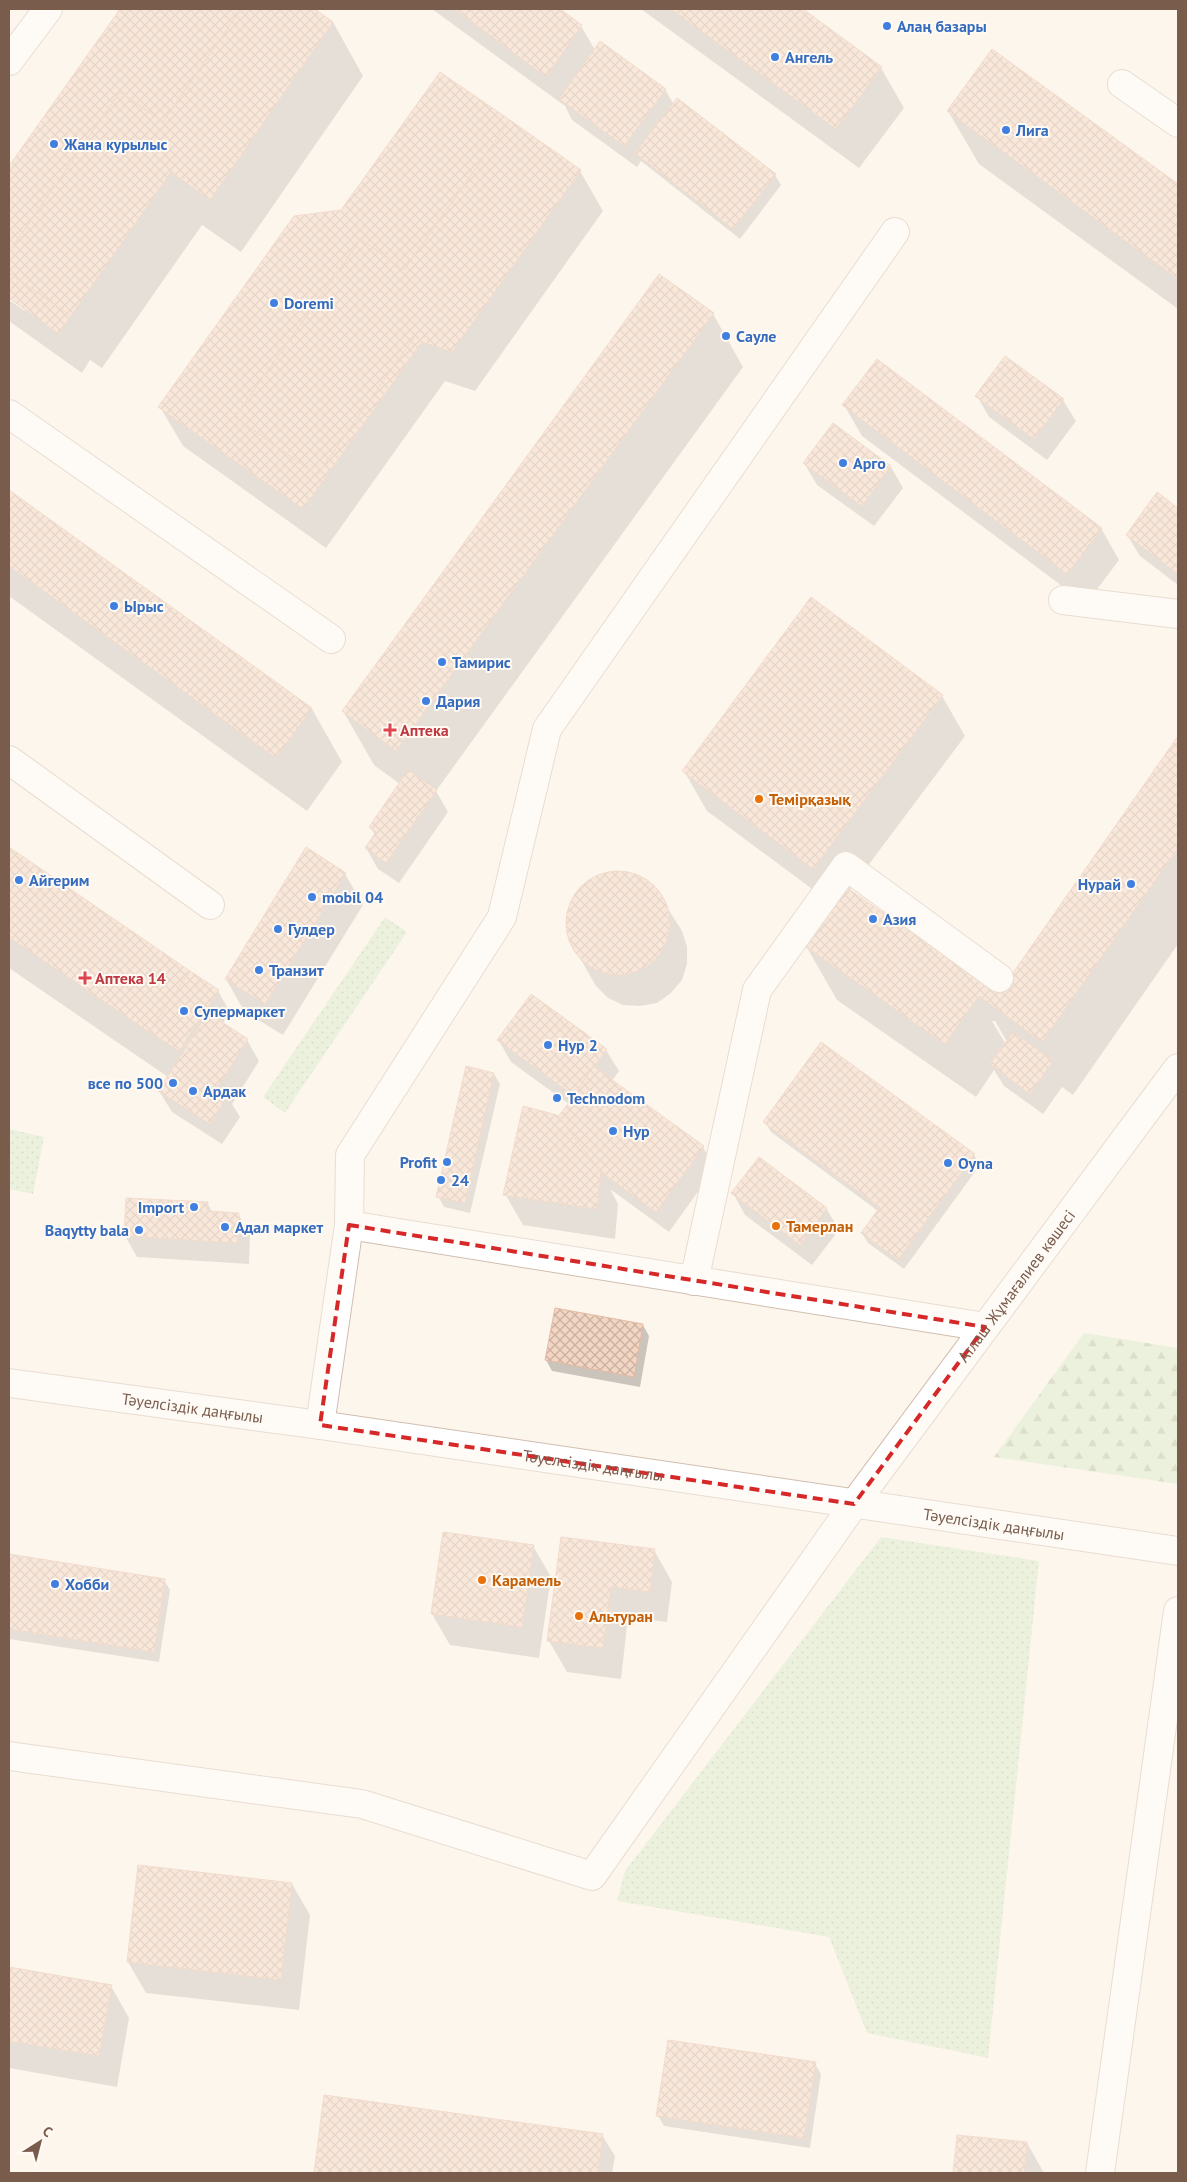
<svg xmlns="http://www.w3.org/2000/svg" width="1187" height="2182" viewBox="0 0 1187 2182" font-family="'PT Sans',sans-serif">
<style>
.grass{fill:url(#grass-dots)}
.forest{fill:url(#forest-firs)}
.shadow{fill:#0003;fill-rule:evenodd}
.building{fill:url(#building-cross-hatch);stroke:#e6bba3}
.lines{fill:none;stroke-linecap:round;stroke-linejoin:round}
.minor-casing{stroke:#d1beb0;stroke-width:30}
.minor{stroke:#fff;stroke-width:28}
.marked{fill:none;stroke:#d62828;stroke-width:4;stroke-dasharray:10 6;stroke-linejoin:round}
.shop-dot{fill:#3f7fe0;stroke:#fffaf3;stroke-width:2}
.health-dot{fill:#e0444e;stroke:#fffaf3;stroke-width:2}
.food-dot{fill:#e8710a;stroke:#fffaf3;stroke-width:2}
.labels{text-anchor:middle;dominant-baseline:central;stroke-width:4;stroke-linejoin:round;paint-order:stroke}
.shop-label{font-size:16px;font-weight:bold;fill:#366cbe;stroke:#fffaf3;text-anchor:start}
.health-label{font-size:16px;font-weight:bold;fill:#be3a42;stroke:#fffaf3;text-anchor:start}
.food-label{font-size:16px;font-weight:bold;fill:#c56008;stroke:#fffaf3;text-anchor:start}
.street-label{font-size:16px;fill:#7a5c4d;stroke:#fffaf3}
</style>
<defs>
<pattern id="grass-dots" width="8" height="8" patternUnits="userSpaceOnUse" patternTransform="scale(1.25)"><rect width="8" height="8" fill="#d8ecc9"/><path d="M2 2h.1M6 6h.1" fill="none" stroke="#b4c2a5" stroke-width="1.8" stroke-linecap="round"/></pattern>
<pattern id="forest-firs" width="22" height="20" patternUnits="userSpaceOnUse" patternTransform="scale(1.25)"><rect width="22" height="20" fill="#d8ecc9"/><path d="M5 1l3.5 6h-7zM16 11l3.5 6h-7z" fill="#b4c2a5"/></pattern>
<pattern id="building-cross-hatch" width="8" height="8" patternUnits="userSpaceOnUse" patternTransform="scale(1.25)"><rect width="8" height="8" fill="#f3d5c3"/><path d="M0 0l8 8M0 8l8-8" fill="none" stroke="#cab0a1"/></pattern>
</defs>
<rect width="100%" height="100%" fill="#fdf6ec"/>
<g class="grass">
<polygon points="385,917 407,932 285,1113 263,1097"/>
<polygon points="9,1129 44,1137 33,1194 9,1189"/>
<polygon points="881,1537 1039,1561 988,2058 867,2033 829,1937 617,1901 625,1871"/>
</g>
<polygon class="forest" points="1084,1333 1178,1348 1178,1484 994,1457"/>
<g class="shadow">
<polygon points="121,9 313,9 333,22 363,76 241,252 202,225 102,368 90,360 82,373 9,321 9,300 25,311 25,308 9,297 9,168"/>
<polygon points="432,9 558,9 581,26 595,50 665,89 674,105 775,175 781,185 740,239 641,161 637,167 572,120 565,106"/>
<polygon points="641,9 801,9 881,68 904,108 859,168"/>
<polygon points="992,50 1178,185 1178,309 979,164 948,111"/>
<polygon points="580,171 603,211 475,391 445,381 326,548 183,446 160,407 342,212"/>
<polygon points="713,314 743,367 436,791 448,812 399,883 378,869 366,848 375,835 370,827 400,784 374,765 343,711"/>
<polygon points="977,396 1063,400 1076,421 1047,460 989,417"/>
<polygon points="844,405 1101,528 1119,560 1086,604 862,436"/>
<polygon points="833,425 891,467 903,488 874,526 817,485 804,463"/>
<polygon points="9,491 312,709 342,762 307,811 9,596"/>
<polygon points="1158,494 1178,509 1178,585 1140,556 1127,535"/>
<path d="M942,696L965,736L849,891L1000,995L1178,739V944L1073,1095L1062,1087L1043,1114L1004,1086L994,1070L976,1097L837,1000L806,946L835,906L707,811L684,771ZM992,1021H995L1010,1047L1008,1048Z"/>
<polygon points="9,849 218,991 230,1012 222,1024 247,1040 259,1061 232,1104 240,1117 222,1144 172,1112 159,1091 168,1077 9,968"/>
<polygon points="622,872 638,876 653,885 682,931 687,947 687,964 682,980 671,993 657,1003 640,1006 623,1005 608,998 596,986 569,939 566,923 569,907 577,892 589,880 605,873"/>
<polygon points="345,874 363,905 283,1035 244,1011 226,979"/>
<polygon points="531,996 606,1050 619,1071 612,1081 703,1147 715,1168 669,1232 610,1189 618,1204 615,1239 523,1225 505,1194 569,1104 511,1062 499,1041"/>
<polygon points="494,1074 500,1084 470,1213 444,1207 438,1196"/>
<polygon points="765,1122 974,1155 980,1165 904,1269 868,1243 862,1233 878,1211 771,1132"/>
<polygon points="733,1193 826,1208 839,1230 812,1265 745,1215"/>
<polygon points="207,1203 213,1213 238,1214 250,1235 249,1264 137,1257 125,1236"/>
<polygon points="643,1325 649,1336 640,1387 552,1371 546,1360"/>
<polygon points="444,1533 533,1546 551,1577 539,1658 450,1645 432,1614"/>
<polygon points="562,1538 654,1550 672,1582 667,1622 628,1617 621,1679 567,1672 549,1641"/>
<polygon points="9,1555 164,1580 170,1590 159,1662 9,1639"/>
<polygon points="292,1884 310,1915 299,2010 146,1993 128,1962"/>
<polygon points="9,1968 111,1986 129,2018 117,2087 9,2068"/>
<polygon points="815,2064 821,2074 810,2148 664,2126 658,2116"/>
<polygon points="325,2097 602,2135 615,2156 612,2173 315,2173"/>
<polygon points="958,2136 1027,2143 1044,2173 954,2173"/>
</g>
<g class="building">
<polygon points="120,9 241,9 163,122 120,92 9,252 9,166"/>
<polygon points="241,9 315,9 333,22 210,200 171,172 71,316 9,273 9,252 120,92 163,122"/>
<polygon points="455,9 560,9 582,25 546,77"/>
<polygon points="671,9 803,9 882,67 836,129"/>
<polygon points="600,41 666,89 624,146 559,99"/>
<polygon points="992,49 1178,184 1178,279 947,111"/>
<polygon points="440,72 510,120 404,270 361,239 235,417 317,475 415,336 422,342 303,509 158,407 294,216 341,210"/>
<polygon points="677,98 776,174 733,229 635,153"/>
<polygon points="510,120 581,170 452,352 422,342 415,336 317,475 235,417 361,239 404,270"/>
<polygon points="9,273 71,316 59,334 9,298"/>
<polygon points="659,274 714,313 396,751 342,711"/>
<polygon points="1005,356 1064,399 1034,439 975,396"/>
<polygon points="877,359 1102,528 1067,574 842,405"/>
<polygon points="833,423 891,466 862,506 803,463"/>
<polygon points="9,490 312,708 276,758 9,566"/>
<polygon points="1157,492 1178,508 1178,574 1126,535"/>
<polygon points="811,597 943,695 813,869 682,771"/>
<polygon points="1178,736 1178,848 1042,1042 979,996 945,1044 805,946 846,887 999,993"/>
<polygon points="408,770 437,790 386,863 365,848 376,832 369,827"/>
<polygon points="9,847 190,971 149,1032 9,937"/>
<polygon points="306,847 346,873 265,1004 225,979"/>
<circle cx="618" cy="923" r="52"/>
<polygon points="190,971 219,990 179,1051 149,1032"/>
<polygon points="531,994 607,1049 574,1096 497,1040"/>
<polygon points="208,1013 248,1039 217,1088 228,1095 210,1124 158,1091"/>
<polygon points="1013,1032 1053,1061 1030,1094 990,1064"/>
<polygon points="821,1042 975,1154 898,1260 861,1233 880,1207 763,1122"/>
<polygon points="466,1066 494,1073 465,1203 436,1197"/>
<polygon points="593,1066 704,1146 656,1212 598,1170 583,1191 530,1153 574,1096"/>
<polygon points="523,1106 557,1115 601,1172 597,1209 503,1195"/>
<polygon points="759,1157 827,1208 800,1245 731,1193"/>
<polygon points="126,1198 208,1202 207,1211 239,1213 237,1243 124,1236"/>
<polygon points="555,1308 643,1324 634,1377 545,1360"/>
<polygon points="443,1532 534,1545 522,1627 431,1614"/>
<polygon points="561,1537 655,1549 650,1592 611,1587 603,1648 547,1641"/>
<polygon points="9,1554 165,1579 154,1652 9,1629"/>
<polygon points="138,1865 292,1883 281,1980 127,1962"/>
<polygon points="9,1967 112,1985 99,2056 9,2041"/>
<polygon points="668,2040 816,2062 804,2138 656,2116"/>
<polygon points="324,2095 603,2134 598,2173 314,2173"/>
<polygon points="957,2135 1027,2142 1024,2173 953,2173"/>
</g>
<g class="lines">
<g class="minor-casing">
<g id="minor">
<polyline points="9,61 48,9"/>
<polyline points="1122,84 1178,123"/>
<polyline points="9,414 331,639"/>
<polyline points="1063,600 1178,614"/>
<polyline points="9,760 210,905"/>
<polyline points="349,1225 985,1327"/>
<polyline points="694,1281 757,990 846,866 999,978"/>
<path id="s1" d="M9,1383L320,1425L1178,1551"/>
<polyline points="320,1425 349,1225 350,1155 502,917 547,729 895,232"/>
<path id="s2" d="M9,1756L362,1804L592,1876L854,1504L1178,1068"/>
<polyline points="1100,2173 1178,1611"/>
</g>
</g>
<use href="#minor" class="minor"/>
</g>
<path d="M0 0H1187V2182H0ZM349,1225L985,1327L854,1504L320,1425Z" fill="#fdf6ec" fill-opacity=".55" fill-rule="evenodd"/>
<path class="marked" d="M349,1225L985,1327L854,1504L320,1425Z"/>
<g class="shop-dot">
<circle cx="887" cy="26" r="5"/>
<circle cx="775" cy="57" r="5"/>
<circle cx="1006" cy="130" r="5"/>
<circle cx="54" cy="144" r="5"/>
<circle cx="274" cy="303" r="5"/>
<circle cx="726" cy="336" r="5"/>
<circle cx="843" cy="463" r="5"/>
<circle cx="114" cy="606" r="5"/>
<circle cx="442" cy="662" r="5"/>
<circle cx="426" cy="701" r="5"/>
<circle cx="19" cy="880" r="5"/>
<circle cx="1131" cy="884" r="5"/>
<circle cx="312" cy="897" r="5"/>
<circle cx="873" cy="919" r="5"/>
<circle cx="278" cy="929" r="5"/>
<circle cx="259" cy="970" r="5"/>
<circle cx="184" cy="1011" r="5"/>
<circle cx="548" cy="1045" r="5"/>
<circle cx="173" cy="1083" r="5"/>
<circle cx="193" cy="1091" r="5"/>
<circle cx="557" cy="1098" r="5"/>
<circle cx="613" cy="1131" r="5"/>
<circle cx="447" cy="1162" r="5"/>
<circle cx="948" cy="1163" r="5"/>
<circle cx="441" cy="1180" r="5"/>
<circle cx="194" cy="1207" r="5"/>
<circle cx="225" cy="1227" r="5"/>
<circle cx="139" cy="1230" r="5"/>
<circle cx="55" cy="1584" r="5"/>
</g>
<g class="health-dot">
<path d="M387.5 722.5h5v5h5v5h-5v5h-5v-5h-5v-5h5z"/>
<path d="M82.5 970.5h5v5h5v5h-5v5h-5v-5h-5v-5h5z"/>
</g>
<g class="food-dot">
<circle cx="759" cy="799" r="5"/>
<circle cx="776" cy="1226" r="5"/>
<circle cx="482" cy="1580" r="5"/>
<circle cx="579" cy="1616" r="5"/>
</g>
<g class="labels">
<g class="shop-label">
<text x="897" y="26">Алаң базары</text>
<text x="785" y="57">Ангель</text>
<text x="1016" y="130">Лига</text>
<text x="64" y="144">Жана курылыс</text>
<text x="284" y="303">Doremi</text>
<text x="736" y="336">Сауле</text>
<text x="853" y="463">Арго</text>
<text x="124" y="606">Ырыс</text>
<text x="452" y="662">Тамирис</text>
<text x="436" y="701">Дария</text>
<text x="29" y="880">Айгерим</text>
<text x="1121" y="884" text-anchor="end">Нурай</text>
<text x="322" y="897">mobil 04</text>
<text x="883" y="919">Азия</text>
<text x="288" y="929">Гулдер</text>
<text x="269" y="970">Транзит</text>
<text x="194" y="1011">Супермаркет</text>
<text x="558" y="1045">Нур 2</text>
<text x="163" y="1083" text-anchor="end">все по 500</text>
<text x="203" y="1091">Ардак</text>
<text x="567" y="1098">Technodom</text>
<text x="623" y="1131">Нур</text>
<text x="437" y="1162" text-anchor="end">Profit</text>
<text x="958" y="1163">Oyna</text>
<text x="451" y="1180">24</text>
<text x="184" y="1207" text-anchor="end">Import</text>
<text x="235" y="1227">Адал маркет</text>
<text x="129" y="1230" text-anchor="end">Baqytty bala</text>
<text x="65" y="1584">Хобби</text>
</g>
<g class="health-label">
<text x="400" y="730">Аптека</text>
<text x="95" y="978">Аптека 14</text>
</g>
<g class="food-label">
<text x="769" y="799">Темірқазық</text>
<text x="786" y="1226">Тамерлан</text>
<text x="492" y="1580">Карамель</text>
<text x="589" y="1616">Альтуран</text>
</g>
<g class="street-label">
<text stroke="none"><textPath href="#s2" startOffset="1324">Атлаш Жұмағалиев көшесі</textPath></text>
<text stroke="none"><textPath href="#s1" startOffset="185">Тәуелсіздік даңғылы</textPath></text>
<text stroke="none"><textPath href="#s1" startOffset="590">Тәуелсіздік даңғылы</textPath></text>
<text stroke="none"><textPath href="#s1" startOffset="995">Тәуелсіздік даңғылы</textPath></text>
</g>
</g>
<rect width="1187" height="2182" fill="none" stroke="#7a5c4d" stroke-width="20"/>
<g transform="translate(40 2142) rotate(36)" stroke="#fffaf3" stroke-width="4" paint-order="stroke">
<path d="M0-4L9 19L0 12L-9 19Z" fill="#7a5c4d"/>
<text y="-8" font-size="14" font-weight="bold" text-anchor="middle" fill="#7a5c4d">С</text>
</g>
</svg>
